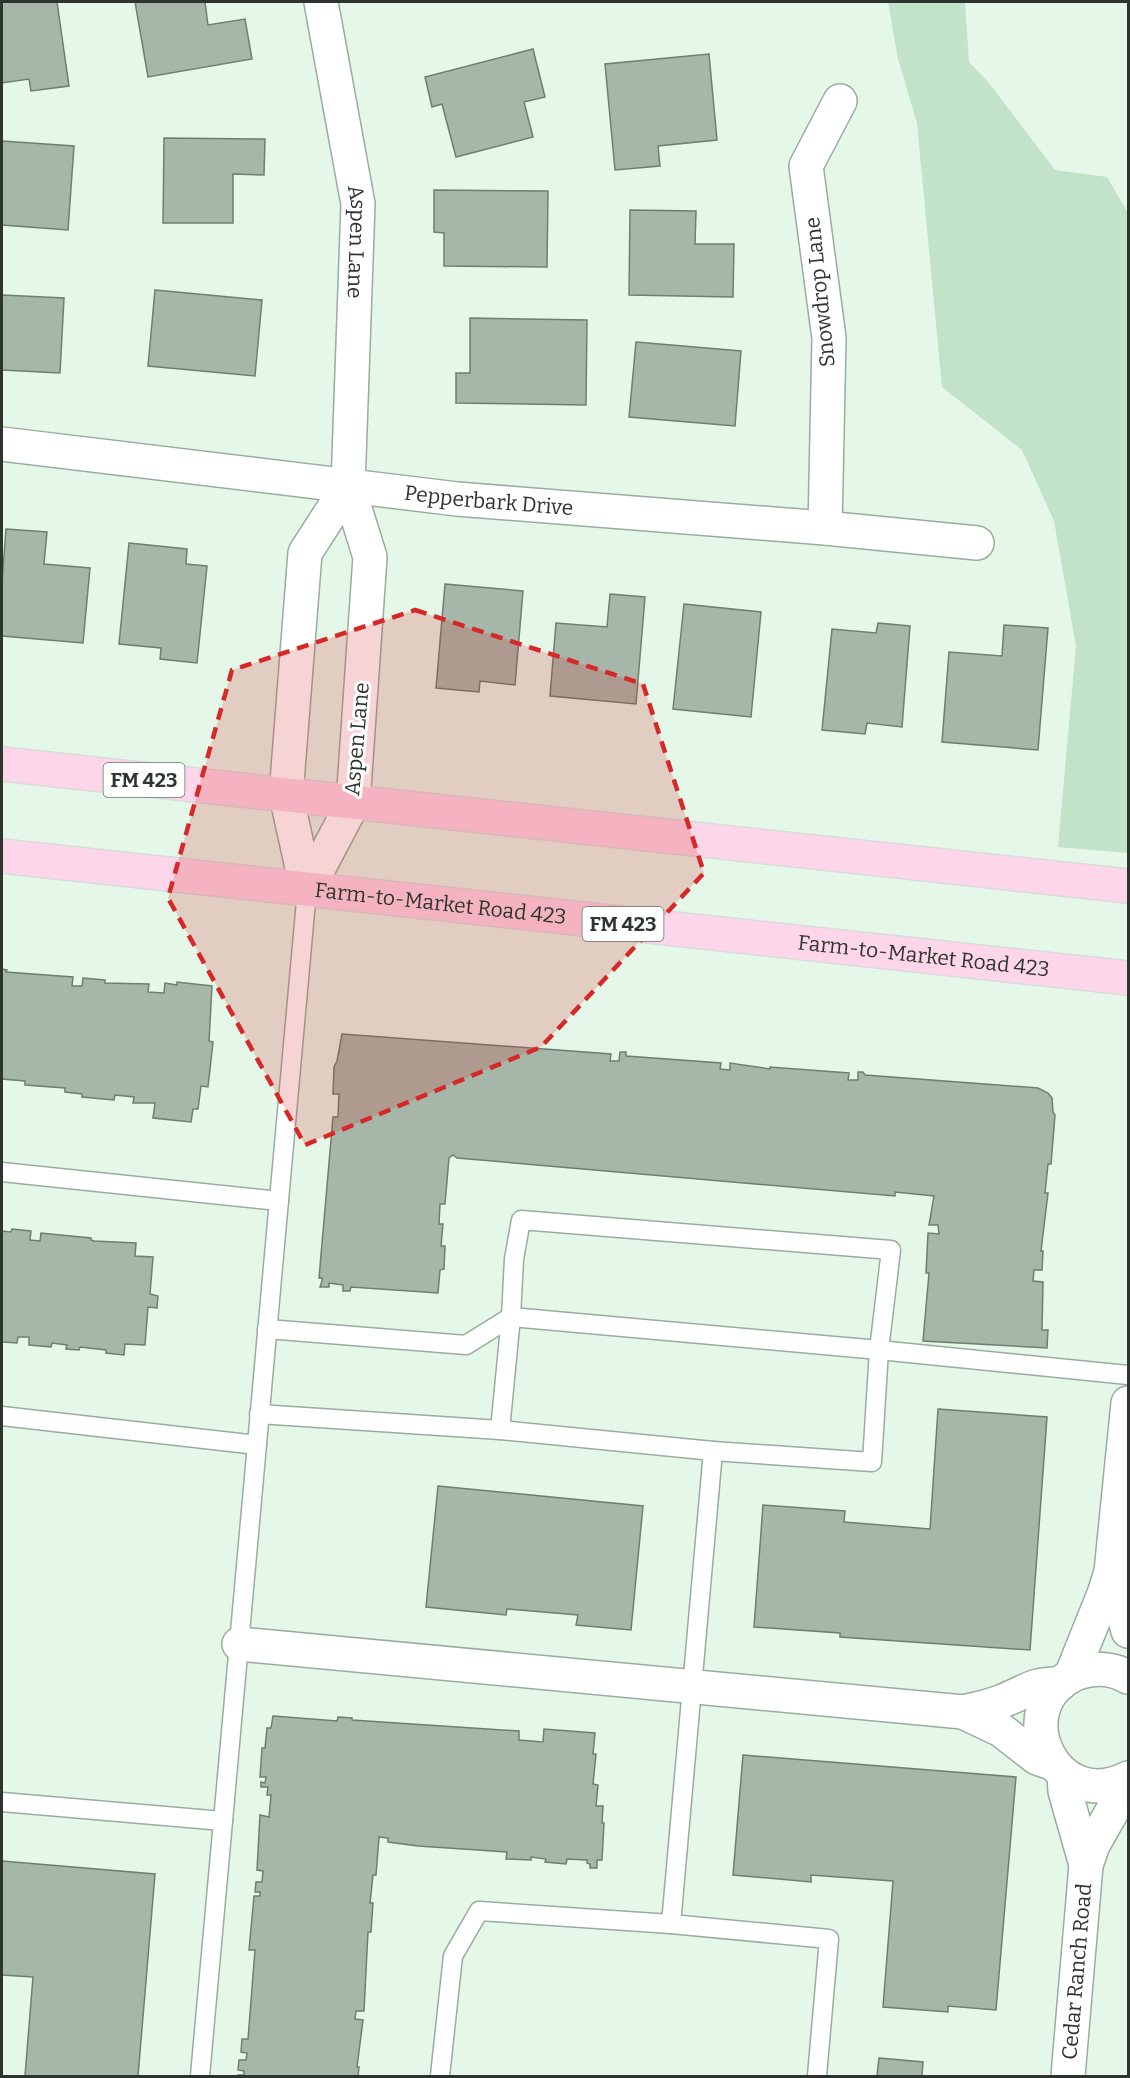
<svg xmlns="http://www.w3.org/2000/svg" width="1130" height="2078" viewBox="0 0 1130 2078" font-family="Bitter,serif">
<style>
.green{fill:#c2e2ca}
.building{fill:#a6b7aa;stroke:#6e7e72;stroke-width:1.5}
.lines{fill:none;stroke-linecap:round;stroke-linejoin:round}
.lane-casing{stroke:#9aac9f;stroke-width:21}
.street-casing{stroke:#9aac9f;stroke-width:36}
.primary-casing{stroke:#d9dbda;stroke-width:36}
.lane{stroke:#fff;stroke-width:18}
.street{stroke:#fff;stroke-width:33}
.primary{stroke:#fdd6e9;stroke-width:33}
.marked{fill:#d62828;fill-opacity:0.2;stroke:#d62828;stroke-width:4.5;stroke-dasharray:12 8;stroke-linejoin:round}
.labels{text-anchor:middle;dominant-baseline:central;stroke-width:6;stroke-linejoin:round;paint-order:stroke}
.shield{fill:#fefefe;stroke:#6c716d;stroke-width:1.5}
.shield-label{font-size:20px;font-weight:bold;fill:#2e352f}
.street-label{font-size:21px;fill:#2e352f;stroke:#fefefe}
</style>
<rect width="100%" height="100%" fill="#e4f7e9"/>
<polygon class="green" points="888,2 965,2 969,62 989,83 1055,170 1107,177 1128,213 1128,853 1058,847 1076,646 1054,521 1022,450 942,387 917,123 898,59"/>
<g class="building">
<polygon points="2,2 57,2 69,86 31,91 29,79 2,83"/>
<polygon points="135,2 205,2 208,25 245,19 252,59 148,77"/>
<polygon points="533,49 545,97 524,102 533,137 456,157 442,104 432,107 425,77"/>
<polygon points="709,54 717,140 658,146 660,166 615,170 605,64"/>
<polygon points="164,138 265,139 264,175 233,174 233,223 163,223"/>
<polygon points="2,141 74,146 68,230 2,225"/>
<polygon points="434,190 548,191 547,267 444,266 444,233 434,232"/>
<polygon points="630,210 696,211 695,244 734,244 733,297 629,295"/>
<polygon points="155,290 262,300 255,376 148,366"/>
<polygon points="2,295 64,298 60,373 2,370"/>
<polygon points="470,318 587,320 586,405 456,403 456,373 470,373"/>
<polygon points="636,342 741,351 735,426 629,417"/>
<polygon points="6,529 47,532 44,564 90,568 83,643 2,636 2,583"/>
<polygon points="129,543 187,549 186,564 207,566 197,663 160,659 161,648 119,644"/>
<polygon points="445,584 523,591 515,685 480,681 479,692 436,688"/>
<polygon points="610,594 645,597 636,704 550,696 556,623 607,627"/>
<polygon points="684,604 761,612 751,717 673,709"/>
<polygon points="878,623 910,626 902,727 867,723 865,734 822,730 832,629 876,633"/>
<polygon points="1004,625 1048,628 1038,750 942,742 949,652 1002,656"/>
<polygon points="2,969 7,970 6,972 73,977 72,986 82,986 83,978 105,980 105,983 149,984 148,992 164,993 165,983 177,985 177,982 212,986 209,1041 213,1042 208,1087 201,1086 198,1109 193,1109 191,1122 153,1118 155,1103 133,1103 134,1097 115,1095 114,1100 82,1097 82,1094 65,1092 65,1088 25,1085 25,1081 2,1079"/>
<polygon points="342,1034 611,1054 610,1061 619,1061 620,1052 626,1052 626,1056 721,1063 720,1069 730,1070 730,1063 770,1069 770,1067 849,1073 848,1080 858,1080 858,1072 863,1072 865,1075 1038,1088 1048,1093 1052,1098 1053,1112 1055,1115 1051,1164 1048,1164 1045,1193 1048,1193 1041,1251 1043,1251 1042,1270 1034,1270 1033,1281 1043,1282 1042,1330 1048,1330 1047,1348 923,1341 929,1273 926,1273 928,1233 939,1234 938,1225 929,1225 934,1196 895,1192 895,1196 457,1158 453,1155 449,1158 445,1204 440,1204 439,1224 443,1224 441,1246 445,1246 444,1269 440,1270 438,1293 351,1287 350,1291 343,1291 343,1285 329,1283 329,1287 320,1287 322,1281 322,1278 319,1278 333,1117 338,1117 339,1094 333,1094 334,1067 337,1061"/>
<polygon points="12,1229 31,1231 30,1240 40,1241 41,1233 91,1238 91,1240 94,1241 136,1243 135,1256 153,1257 150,1294 158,1296 157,1308 148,1307 145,1345 125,1344 124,1355 106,1353 106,1350 80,1347 79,1350 66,1349 67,1345 52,1343 51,1347 29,1345 29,1337 18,1337 17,1343 2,1342 2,1231 11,1232"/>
<polygon points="938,1409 1047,1417 1030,1650 840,1637 840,1633 754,1627 763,1505 845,1511 844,1522 930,1529"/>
<polygon points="438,1486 643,1506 631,1630 576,1625 578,1615 507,1609 506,1615 426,1607"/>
<polygon points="273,1716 337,1721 338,1717 352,1718 352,1720 519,1731 519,1740 543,1742 544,1729 595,1733 593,1754 596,1754 593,1784 598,1785 596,1806 603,1806 602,1823 604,1823 602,1860 597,1860 597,1868 590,1868 590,1864 587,1863 587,1860 567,1859 566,1864 545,1862 546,1859 531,1857 531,1860 506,1859 507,1852 418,1846 388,1842 388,1838 379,1837 376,1875 373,1875 370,1903 373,1903 371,1932 368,1932 364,2011 356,2011 355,2019 363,2020 357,2067 359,2067 358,2076 238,2076 238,2075 244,2075 244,2071 238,2070 239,2060 246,2060 247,2053 241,2052 242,2039 248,2039 255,1950 249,1950 254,1896 260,1896 260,1892 255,1892 256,1882 262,1882 263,1871 257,1870 260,1815 269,1817 271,1795 267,1795 268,1787 261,1787 261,1782 265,1783 266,1777 260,1777 262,1748 265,1748 267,1728 271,1728"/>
<polygon points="743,1755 1016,1777 996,2010 948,2006 948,2012 883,2007 893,1881 811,1875 811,1882 733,1875"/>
<polygon points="2,1861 155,1874 138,2076 25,2076 33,1977 2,1975"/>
<polygon points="879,2058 923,2062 922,2076 926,2076 877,2076"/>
</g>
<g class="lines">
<g class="lane-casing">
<g id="lane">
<polyline points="2,1172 279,1201"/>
<polygon points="521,1220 891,1250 879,1350 872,1462 713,1451 500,1430 511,1317 514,1259"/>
<polyline points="267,1329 466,1345 511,1317 879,1350 1128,1375"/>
<polyline points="259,1414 500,1430"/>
<polyline points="2,1416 257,1445"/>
<polyline points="713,1451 671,1924 829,1939 817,2076"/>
<polyline points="2,1802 223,1821"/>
<polyline points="200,2076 307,890"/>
<polyline points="440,2076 453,1956 479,1911 671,1924"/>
</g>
</g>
<g class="street-casing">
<g id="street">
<path id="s1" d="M321,2L358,204L348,486"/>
<path id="s2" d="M2,444L457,499L825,528L977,543"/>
<polygon points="348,486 370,557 353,803 307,890 286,795 305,553"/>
<polyline points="825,528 829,338 806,166 840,101"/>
<polyline points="1111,1572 1128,1631"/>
<polyline points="239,1644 963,1712 1001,1730 1037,1758 1054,1764"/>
<polyline points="1071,1676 1104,1594 1111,1572 1128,1403"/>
<path d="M1128,1677C1112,1668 1093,1667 1075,1674C1004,1707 1055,1816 1128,1778"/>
<path d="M963,1712C977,1709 992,1706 1005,1700C1028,1691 1033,1683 1060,1684"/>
<polyline points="1064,1775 1065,1791 1086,1865"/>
<path id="s3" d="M1068,2076L1086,1865L1093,1845L1128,1783"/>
</g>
</g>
<g class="primary-casing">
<g id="primary">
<polyline points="2,764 1128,886"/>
<path id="s4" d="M2,856L1128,978"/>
</g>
</g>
<use href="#lane" class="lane"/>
<use href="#street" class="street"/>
<use href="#primary" class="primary"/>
</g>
<path class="marked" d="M415,610L643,684L704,873L541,1047L305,1145L168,898L232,670Z"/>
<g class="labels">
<g class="shield">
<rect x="103.5" y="763" width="81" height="34" rx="4.5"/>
<rect x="582.5" y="907" width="81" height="34" rx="4.5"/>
</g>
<g class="shield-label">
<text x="144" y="780">FM 423</text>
<text x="623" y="924">FM 423</text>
</g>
<g class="street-label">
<text stroke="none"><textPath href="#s1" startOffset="243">Aspen Lane</textPath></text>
<text transform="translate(820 292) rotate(-96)">Snowdrop Lane</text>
<text stroke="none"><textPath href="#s2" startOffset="490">Pepperbark Drive</textPath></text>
<text transform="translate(357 739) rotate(-85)">Aspen Lane</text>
<text stroke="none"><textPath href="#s4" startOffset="441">Farm-to-Market Road 423</textPath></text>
<text stroke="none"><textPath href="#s4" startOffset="927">Farm-to-Market Road 423</textPath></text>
<text stroke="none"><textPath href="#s3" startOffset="105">Cedar Ranch Road</textPath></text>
</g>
</g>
<rect width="1130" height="2078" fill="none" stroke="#2e352f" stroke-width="6"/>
</svg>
